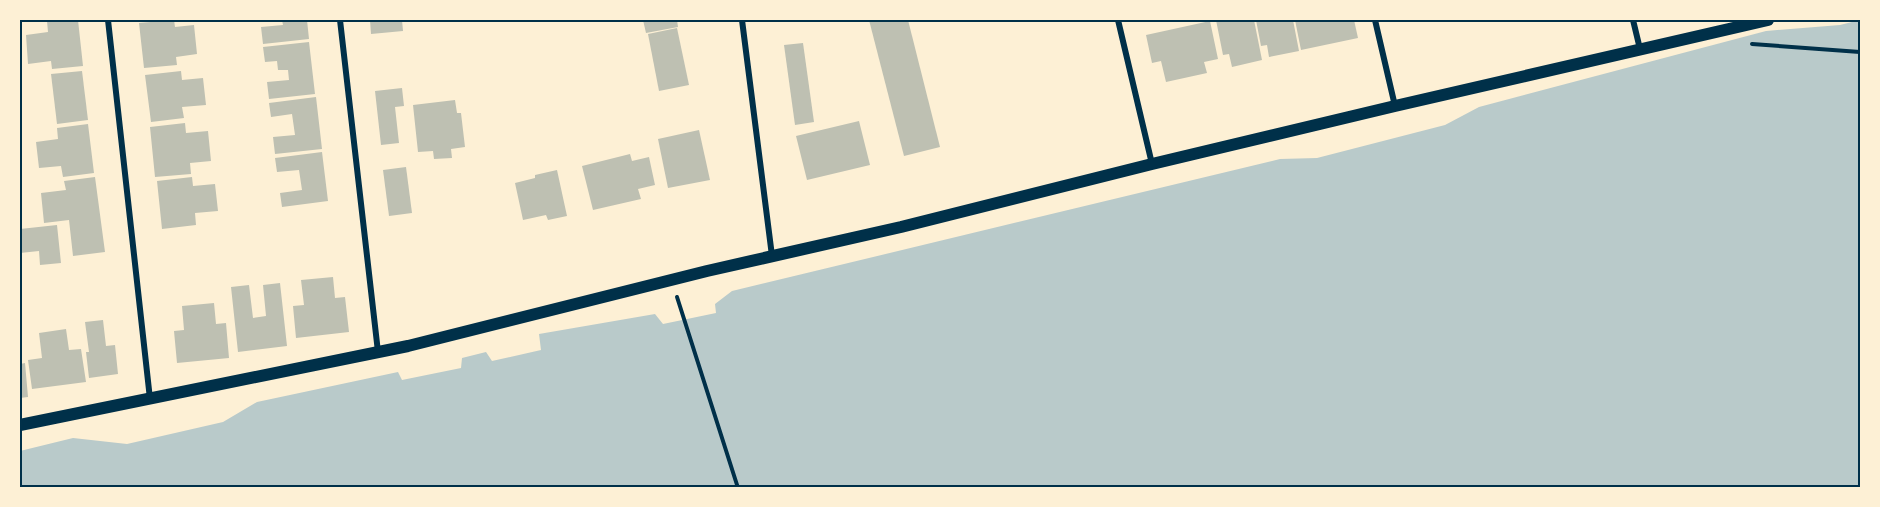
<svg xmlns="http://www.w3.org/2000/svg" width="1880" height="507" viewBox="0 0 1880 507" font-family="Manrope,sans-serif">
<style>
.green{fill:#b9caca}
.building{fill:#bec0b2}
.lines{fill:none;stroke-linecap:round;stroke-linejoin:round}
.path{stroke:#003049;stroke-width:4}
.minor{stroke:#003049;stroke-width:6}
.secondary{stroke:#003049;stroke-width:12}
.neatline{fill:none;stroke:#003049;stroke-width:2}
</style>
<rect width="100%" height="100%" fill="#fdf0d5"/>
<polygon class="green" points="1860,20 1860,487 20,488 20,451 73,438 127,444 223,422 257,402 398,372 402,380 461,368 462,358 486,352 492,361 541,350 539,334 655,314 663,324 716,313 715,304 732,291 1280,159 1317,158 1445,125 1479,107 1766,31 1840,25"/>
<g class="building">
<polygon points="62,20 78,20 83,66 52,69 51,61 28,64 26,35 48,32 47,21"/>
<polygon points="174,20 175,27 194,25 197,54 176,57 177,65 144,68 139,23"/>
<polygon points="282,20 307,20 309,39 263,44 261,27 283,25"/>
<polygon points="370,20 402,20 403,31 371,34"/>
<polygon points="643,20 677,20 678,27 646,33"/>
<polygon points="869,20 908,20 940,147 904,156"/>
<polygon points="1216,20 1254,20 1262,60 1232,67 1229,54 1223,55"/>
<polygon points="1256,20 1293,20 1299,51 1269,57 1267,45 1261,46"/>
<polygon points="1295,20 1354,20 1358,38 1301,50"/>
<polygon points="1210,21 1218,59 1204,62 1207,73 1166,82 1161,61 1152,63 1146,35"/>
<polygon points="677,28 689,85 659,91 648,34"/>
<polygon points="309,42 315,94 269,99 267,82 289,80 288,70 278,70 277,61 265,62 263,47"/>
<polygon points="803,43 814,122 795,125 784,45"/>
<polygon points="82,71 88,120 57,124 51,74"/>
<polygon points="181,71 182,80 203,78 206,105 182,107 184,118 151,122 145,75"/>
<polygon points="402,88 404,106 395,107 399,143 381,145 375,91"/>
<polygon points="316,97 322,149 275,154 273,137 295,135 292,114 271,117 269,103"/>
<polygon points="455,100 457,113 461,113 465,147 451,149 452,158 434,159 433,151 418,152 413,105"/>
<polygon points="859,121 870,165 807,180 796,136"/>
<polygon points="185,123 186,133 208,131 211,161 190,163 191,174 155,177 150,127"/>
<polygon points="88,124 94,173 63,177 61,166 39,168 36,142 58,139 57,128"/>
<polygon points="699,130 710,180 668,188 658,139"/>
<polygon points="322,152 328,201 282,207 280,193 302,190 299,170 277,172 275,158"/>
<polygon points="630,154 632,161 649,157 655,185 638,189 641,199 593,210 582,166"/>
<polygon points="406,167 412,213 389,216 383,170"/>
<polygon points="557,170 567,216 548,220 546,215 523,220 515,183 535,178 535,175"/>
<polygon points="95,177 105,252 73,256 69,220 44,223 41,193 66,190 64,181"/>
<polygon points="192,177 193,186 215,184 218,211 195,213 196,225 162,229 157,181"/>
<polygon points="57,225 61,263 40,265 39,251 20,253 20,229"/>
<polygon points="333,277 335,298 345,297 349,332 296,338 293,306 304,305 301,280"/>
<polygon points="280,283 287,346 238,352 231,287 249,285 253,318 266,316 263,285"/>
<polygon points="214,303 216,324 226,323 229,358 177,363 174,331 184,330 182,306"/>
<polygon points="103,320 106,346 115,345 118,374 89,378 86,352 89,352 85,322"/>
<polygon points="66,329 69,350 81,349 86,382 32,389 28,360 42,358 39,333"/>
<polygon points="25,363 28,397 20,398 20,364"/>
</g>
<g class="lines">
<g class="path">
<polyline points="1752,44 1860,52"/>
<polyline points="677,297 738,488"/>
</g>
<g class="minor">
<polyline points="108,20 150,399"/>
<polyline points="340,20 378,352"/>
<polyline points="742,20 772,256"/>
<polyline points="1118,20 1152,164"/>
<polyline points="1375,20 1395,106"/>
<polyline points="1633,20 1640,49"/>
</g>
<polyline class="secondary" points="20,425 408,346 707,271 901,227 1152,164 1395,106 1768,20"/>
</g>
<rect width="1880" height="507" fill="none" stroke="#fdf0d5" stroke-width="42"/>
<rect x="21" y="21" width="1838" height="465" class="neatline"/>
</svg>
